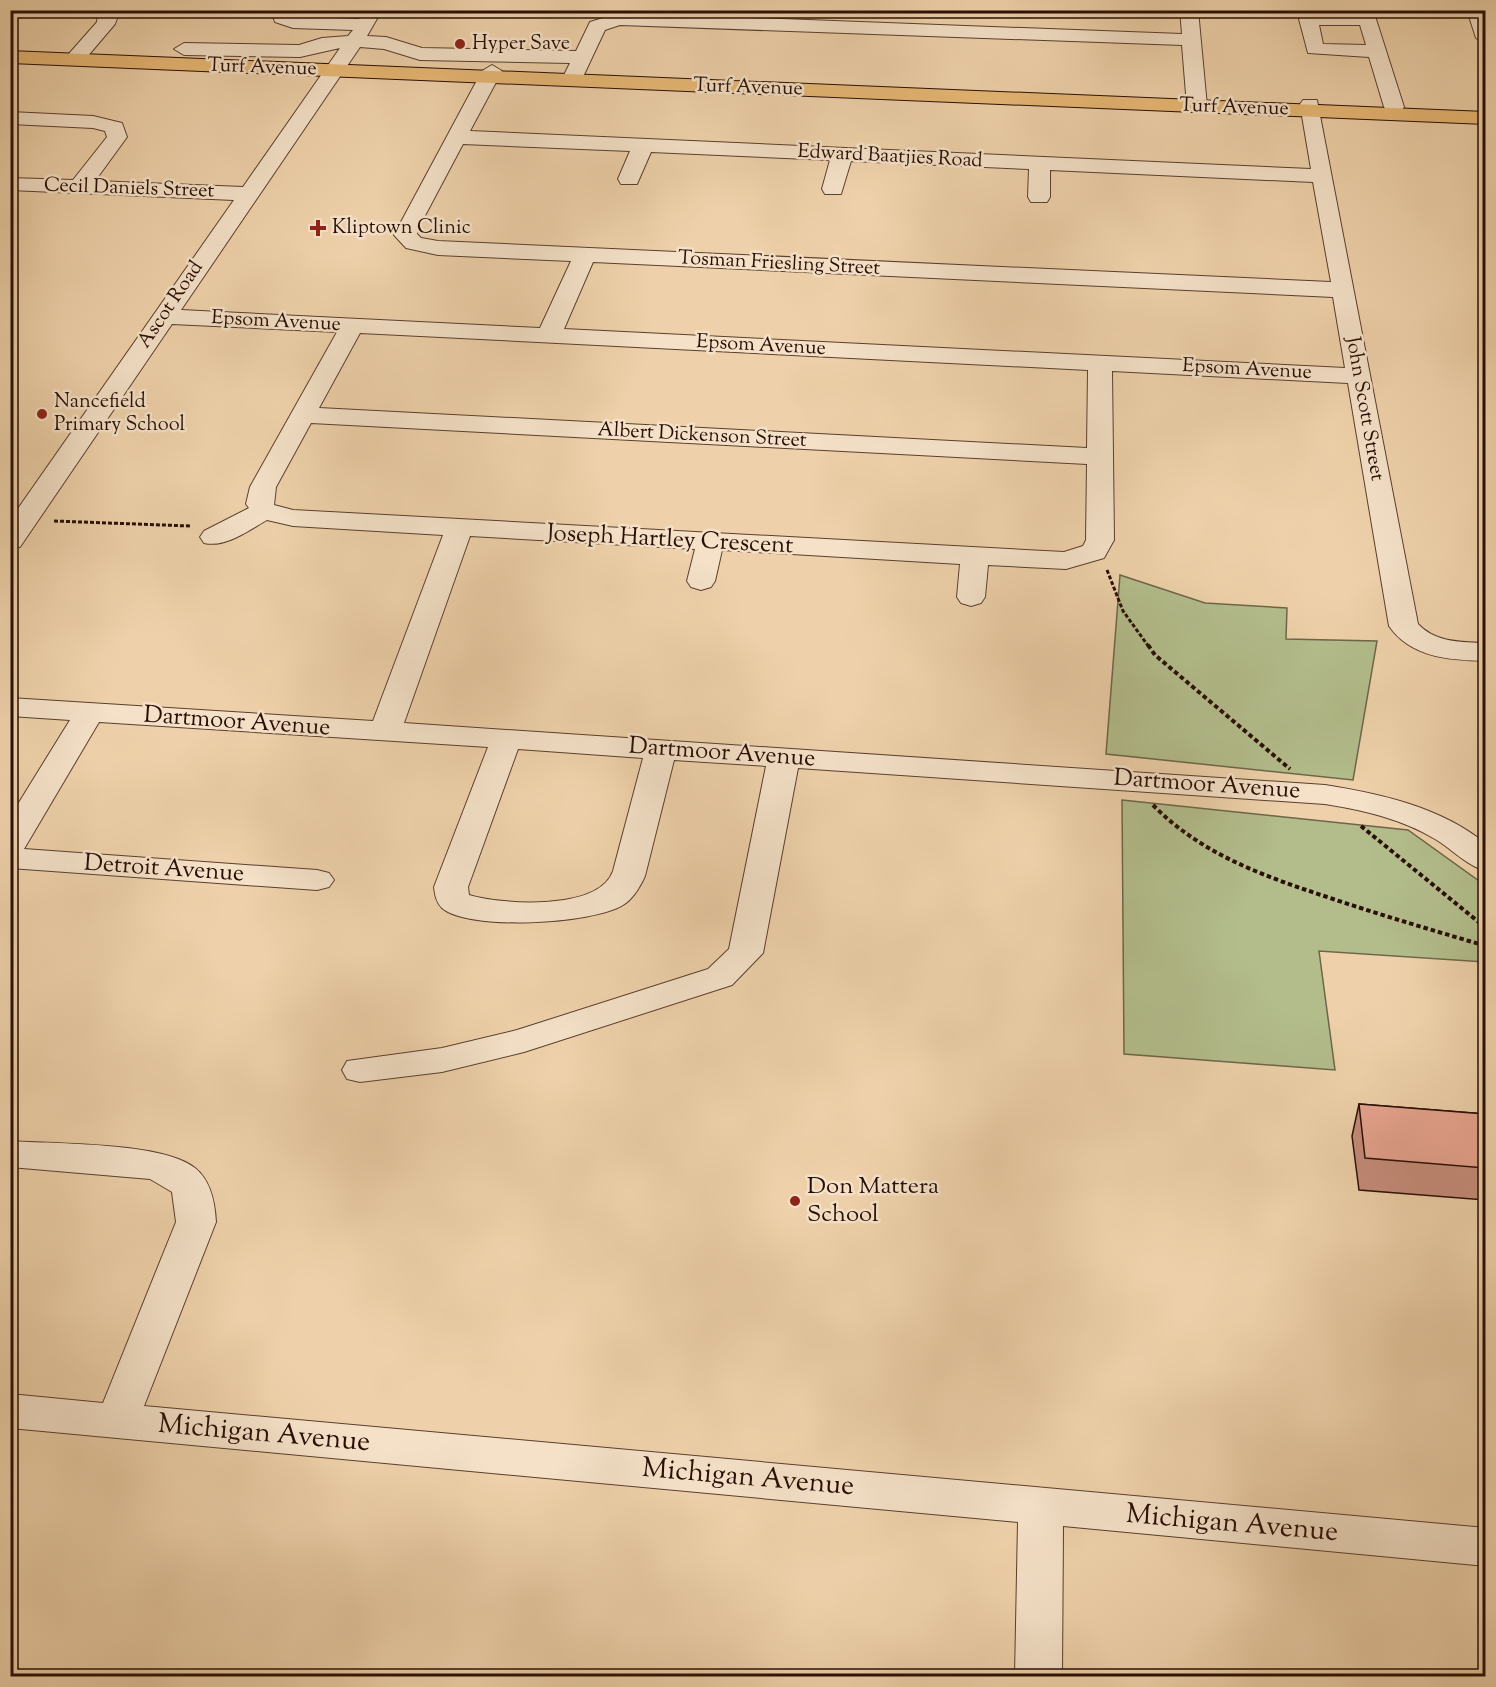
<svg xmlns="http://www.w3.org/2000/svg" width="1496" height="1687" viewBox="0 0 1496 1687" font-family="'Sorts Mill Goudy',serif">
<style>
.green{fill:#b3bd8c;stroke:#6e6648;stroke-width:1.5}
.lines{fill:none;stroke-linecap:round;stroke-linejoin:round}
.minor-casing{stroke:#5a3f2e;stroke-width:2}
.major-casing{stroke:#290e05;stroke-width:2}
.path-far1{stroke:#290e05;stroke-width:3;stroke-dasharray:4 2;stroke-linecap:butt}
.path{stroke:#290e05;stroke-width:4;stroke-dasharray:4.5 3;stroke-linecap:butt}
.minor{fill:#f4e1c8;fill-rule:evenodd}
.major{fill:#e7b875;fill-rule:evenodd}
.wall{fill:#c78d7c;stroke:#290e05;stroke-width:1.5}
.building{fill:#e7a490;stroke:#290e05;stroke-width:1.5}
.poi-dot{fill:#8f2418;stroke:#f4e1c8;stroke-width:2}
.labels{text-anchor:middle;dominant-baseline:central;stroke-width:5;stroke-linejoin:round;paint-order:stroke}
.far-poi-label{font-size:20px;fill:#290e05;stroke:#f4e1c8;text-anchor:start}
.far-street-label{font-size:20px;fill:#290e05;stroke:#f4e1c8}
.street-label{font-size:24px;fill:#290e05;stroke:#f4e1c8}
.poi-label{font-size:24px;fill:#290e05;stroke:#f4e1c8;text-anchor:start}
.near-street-label{font-size:28px;fill:#290e05;stroke:#f4e1c8}
</style>
<rect width="100%" height="100%" fill="#eed1aa"/>
<filter id="stains"><feTurbulence type="fractalNoise" baseFrequency=".00333" numOctaves="4"/><feColorMatrix values="0 0 0 0 .2 0 0 0 0 .09 0 0 0 0 .02 0 0 0 .5 -.17"/></filter>
<radialGradient id="worn" r=".72"><stop offset=".6" stop-color="#630" stop-opacity="0"/><stop offset="1" stop-color="#630" stop-opacity=".3"/></radialGradient>
<g class="green">
<polygon points="1120,575 1205,603 1287,608 1286,639 1377,641 1353,780 1106,754"/>
<polygon points="1122,800 1408,830 1479,881 1485,900 1485,962 1319,951 1335,1070 1124,1054"/>
</g>
<g class="lines">
<g class="minor-casing">
<g id="minor">
<polygon points="98,10 116,10 118,16 115,24 81,64 67,64 64,60 67,56 97,22"/>
<path d="M271,10H289L290,15L295,16L359,19L363,10H382L367,36L386,37L422,48L576,51L590,22L619,13L1182,34L1180,10H1198L1207,106L1204,110H1190L1187,106L1182,45L620,25L605,30L581,81L578,85H564L561,81L570,63L420,60L384,49L360,47L181,310L540,328L571,261L438,255L406,248L394,235L482,71L492,65L502,71L470,131L1311,169L1300,104L1303,100H1317L1418,624C1436,643 1461,642 1486,643V661C1450,660 1411,658 1389,626L1348,383L1112,371L1114,540L1104,558L1066,569L988,565L985,597L981,603L971,606L961,603L957,597L960,564L722,550L715,581L711,587L701,590L691,587L687,581L695,549L470,536L404,723L1325,785C1381,794 1441,807 1486,844V871C1467,866 1452,849 1435,839C1402,819 1363,810 1325,804L798,768L763,953L732,985L524,1052L442,1072L360,1082L347,1079L342,1070L347,1061L442,1048L517,1030L708,969L729,949L766,766L674,760L645,876C640,887 633,899 623,905C593,924 468,931 442,908C436,902 435,895 434,887L488,747L99,722L24,849L317,870L329,873L334,880L329,887L317,890L10,868V817L70,720L10,716V698L373,721L443,535L293,526L267,520C249,530 226,548 204,543L200,537L204,531L249,508L246,504L250,487L337,332L172,324L20,547L10,549V520L234,200L10,190V178L73,180L107,137L105,131L93,128L10,124V112L93,116L122,123L127,137L95,181L243,187L340,48L300,57L184,55L174,49L184,43L299,45L322,38L348,36L353,30L293,28L275,22ZM463,144L630,151L618,179L621,184H637L651,152L830,160L822,189L825,194H841L851,161L1029,169L1028,197L1031,202H1047L1050,197V170L1313,182L1331,282L438,241L421,238L417,234L419,227ZM593,262L1333,297L1345,368L564,329ZM360,333L1088,370L1087,448L319,408ZM311,423L1087,464L1086,540L1083,546L1064,552L293,510L274,505L276,487ZM518,749L643,758L613,871C599,911 503,905 469,895L468,887Z"/>
<polygon points="1467,10 1485,10 1486,44 1476,38"/>
<path d="M1308,13L1375,16L1404,107L1401,111H1387L1384,107L1369,57L1308,53L1299,19ZM1319,25H1360L1366,45L1323,44Z"/>
<path d="M10,1141C54,1144 163,1142 195,1168C211,1181 215,1202 216,1222L144,1406L1486,1528V1566L1063,1526L1062,1676H1015L1018,1522L10,1428V1394L103,1403L176,1222L172,1192L150,1179L10,1167Z"/>
</g>
</g>
<g class="major-casing">
<polygon id="major" points="10,51 1486,112 1486,124 10,63"/>
</g>
<g class="path-far1">
<polyline points="54,521 190,526"/>
<polyline points="1107,570 1123,611 1149,647"/>
</g>
<g class="path">
<polyline points="1148,645 1155,655 1290,769"/>
<path d="M1153,805C1203,856 1267,877 1333,899C1384,916 1435,931 1486,946"/>
<polyline points="1361,826 1486,928"/>
</g>
<use href="#minor" class="minor"/>
<use href="#major" class="major"/>
</g>
<polygon class="wall" points="1359,1104 1485,1114 1485,1200 1359,1190 1352,1136"/>
<polygon class="building" points="1359,1104 1485,1114 1485,1168 1365,1158"/>
<g class="poi-dot">
<circle cx="460" cy="44" r="6"/>
<path d="M315 219h6v6h6v6h-6v6h-6v-6h-6v-6h6z"/>
<circle cx="42" cy="414" r="6"/>
<circle cx="795" cy="1201" r="6"/>
</g>
<g class="labels">
<g class="far-poi-label">
<text x="472" y="44">Hyper Save</text>
<text x="332" y="228">Kliptown Clinic</text>
<text x="54" y="402">Nancefield<tspan x="54" dy="23">Primary School</tspan></text>
</g>
<g class="far-street-label">
<text transform="translate(262 68) rotate(2)">Turf Avenue</text>
<text transform="translate(748 88) rotate(2)">Turf Avenue</text>
<text transform="translate(1234 108) rotate(2)">Turf Avenue</text>
<text transform="translate(890 157) rotate(3)">Edward Baatjies Road</text>
<text transform="translate(129 189) rotate(2)">Cecil Daniels Street</text>
<text transform="translate(779 264) rotate(3)">Tosman Friesling Street</text>
<text transform="translate(171 305) rotate(-56)">Ascot Road</text>
<text transform="translate(276 322) rotate(3)">Epsom Avenue</text>
<text transform="translate(761 346) rotate(3)">Epsom Avenue</text>
<text transform="translate(1247 370) rotate(3)">Epsom Avenue</text>
<text transform="translate(1364 409) rotate(80)">John Scott Street</text>
<text transform="translate(702 436) rotate(3)">Albert Dickenson Street</text>
</g>
<g class="street-label">
<text transform="translate(670 540) rotate(3)">Joseph Hartley Crescent</text>
<text transform="translate(237 722) rotate(4)">Dartmoor Avenue</text>
<text transform="translate(722 753) rotate(4)">Dartmoor Avenue</text>
<text transform="translate(1207 785) rotate(4)">Dartmoor Avenue</text>
<text transform="translate(164 869) rotate(4)">Detroit Avenue</text>
</g>
<g class="poi-label">
<text x="807" y="1187">Don Mattera<tspan x="807" dy="28">School</tspan></text>
</g>
<g class="near-street-label">
<text transform="translate(264 1434) rotate(5)">Michigan Avenue</text>
<text transform="translate(748 1478) rotate(5)">Michigan Avenue</text>
<text transform="translate(1232 1524) rotate(5)">Michigan Avenue</text>
</g>
</g>
<rect width="1496" height="1687" fill="none" stroke="#eed1aa" stroke-width="36"/>
<rect x="12" y="12" width="1472" height="1663" fill="none" stroke="#290e05" stroke-width="3"/>
<rect x="18" y="18" width="1460" height="1651" fill="none" stroke="#290e05" stroke-width="1.5"/>
<rect width="100%" height="100%" filter="url(#stains)"/>
<rect width="100%" height="100%" fill="url(#worn)"/>
</svg>
